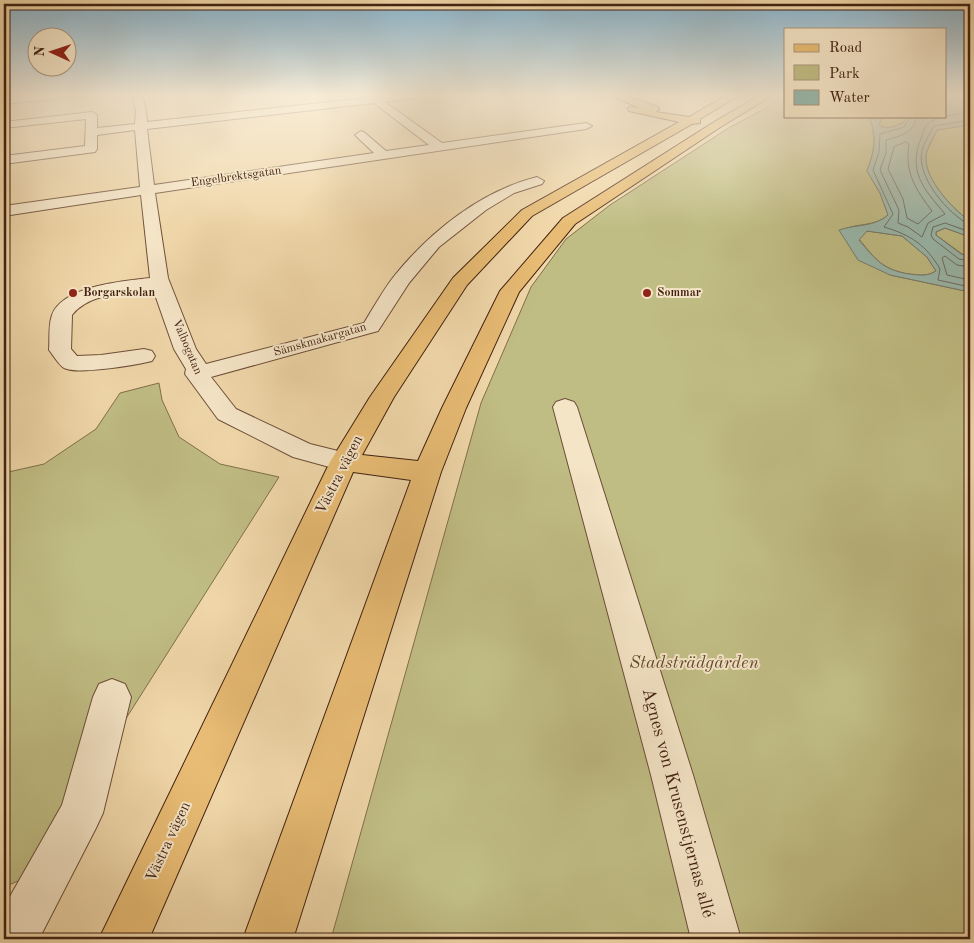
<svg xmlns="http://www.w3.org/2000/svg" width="974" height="943" viewBox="0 0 974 943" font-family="'Old Standard TT',serif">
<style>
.green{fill:#c0bd84;stroke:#806f4b}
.water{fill:#9ab9ad;stroke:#767c6f;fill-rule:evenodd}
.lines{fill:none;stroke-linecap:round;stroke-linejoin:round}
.shore{stroke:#6e6d60;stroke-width:1}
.minor-casing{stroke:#6d4e38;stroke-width:2}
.major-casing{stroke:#412112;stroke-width:2}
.minor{fill:#f5e5c7;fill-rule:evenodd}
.major{fill:#e8bc74;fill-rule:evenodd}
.poi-dot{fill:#8f2418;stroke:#f5e5c7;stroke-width:2}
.labels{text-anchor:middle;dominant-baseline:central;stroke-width:4;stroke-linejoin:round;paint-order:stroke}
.far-street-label{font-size:12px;fill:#412112;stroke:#f5e5c7}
.far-poi-label{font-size:12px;font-weight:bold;fill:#412112;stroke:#f5e5c7;text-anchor:start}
.street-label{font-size:15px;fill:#412112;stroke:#f5e5c7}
.near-park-label{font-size:18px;font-style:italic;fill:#61482e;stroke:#f5e5c7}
.near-street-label{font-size:18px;fill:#412112;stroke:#f5e5c7}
</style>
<rect width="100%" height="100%" fill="#f0d7a9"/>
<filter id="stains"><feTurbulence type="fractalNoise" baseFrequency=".004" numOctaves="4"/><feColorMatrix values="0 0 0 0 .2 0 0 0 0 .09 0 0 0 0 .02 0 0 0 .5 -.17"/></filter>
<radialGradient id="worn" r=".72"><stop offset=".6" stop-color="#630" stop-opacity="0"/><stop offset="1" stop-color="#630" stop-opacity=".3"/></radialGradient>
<g class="green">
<path d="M780,95H785V116H869C877,138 875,149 867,171L880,193L888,215C873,228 857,222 840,231L890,275L970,292V939H331L481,403L531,287L566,239L610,205L730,127L768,107Z"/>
<path d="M882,116H906L904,122C895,126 888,130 879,125Z"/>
<path d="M970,121V221C953,210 919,174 927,151C930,144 934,137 937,130L969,125Z"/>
<polygon points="945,228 970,237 970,256 962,254 936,235 936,232"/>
<path d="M867,231L902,236L927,257L936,271C926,277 921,275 909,274C883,270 875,259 859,239Z"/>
<polygon points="159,383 162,400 179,437 220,464 279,477 25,878 4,887 4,473 44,464 96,429 120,393"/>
</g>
<path class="water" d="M945,95H970V121L969,125L937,130C934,137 929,144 927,151C919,174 953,210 970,221V237L945,228L936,232V235L961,254L970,256V292L890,275L858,260L839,230C857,224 875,227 888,215L880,193L867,171C875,149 877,138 869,116H882L879,125C888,131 896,126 904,122L906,116H945ZM867,231L902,236L927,257L936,271C926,277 920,275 909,274C883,270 875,259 859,240Z"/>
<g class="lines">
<g class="shore">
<path d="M911,116L904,127L880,134L879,152L873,170L893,214L884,227C911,235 926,245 940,269L938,280L970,287"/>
<path d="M917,116C914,133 901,136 886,140V153L880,170L899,210L898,223L908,227L922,237L928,223L945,214C923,188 907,171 922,136C924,130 926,123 932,121C944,115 958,114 970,113"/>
<path d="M970,120L934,126C930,134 924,142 922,151C916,177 948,214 970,225"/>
<path d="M906,142L909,144C904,172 916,190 932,211L918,224L907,218L903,199L888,169L894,147Z"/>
<polyline points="970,232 945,223 933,227 931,235 933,239 959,259 970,261"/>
<polyline points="970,267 957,265 945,256 942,258 947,275 970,280"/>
</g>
<g class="minor-casing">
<g id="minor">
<polygon points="31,95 67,95 62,98 4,104 4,98"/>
<path d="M132,95H142L146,111L147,122L367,98L365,95H423L418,98L385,102L442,143L586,123L592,126L586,129L155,193L168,278L196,349L206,364L364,323C374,307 383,290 395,275C431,231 481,191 537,177L544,181L542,184L514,193L486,210L439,247L409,283L378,331L211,377L236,409L310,444L354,455L358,462L354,469L344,471L293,457L218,419L185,374L186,369L174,349L153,289C128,292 89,293 72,315L71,349L77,356L101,355L144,349L152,351L155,356L152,361C136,365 78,375 64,368C59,365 53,355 49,350C50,339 48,326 52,315C63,286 123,281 150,278L141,195L4,216V206L140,187L135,130L97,135V149L95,152L4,164V156L85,146L86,119L4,128V122L92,112L97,115V128L135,124L136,111ZM374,103L429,145L386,151L365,133L361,131L355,135L374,153L154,185L147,129Z"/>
<polygon points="565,399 574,402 577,407 693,775 741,939 691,939 651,775 553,407 556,402"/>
<polygon points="112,679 125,684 131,697 103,813 96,828 39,939 4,939 4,907 62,805 93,697 99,684"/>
</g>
</g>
<g class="major-casing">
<polygon id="major" points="609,95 624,95 658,107 659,109 656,112 689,117 727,95 740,95 700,119 700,123 692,124 532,216 467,285 394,397 362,455 418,461 442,408 500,291 563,218 714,122 760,95 773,95 722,126 575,224 519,292 466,408 441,472 293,939 243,939 411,480 353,472 149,939 99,939 330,462 370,397 453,278 522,210 679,122 629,111 628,109 629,107 640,108"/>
</g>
<use href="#minor" class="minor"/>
<use href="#major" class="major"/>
</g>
<linearGradient id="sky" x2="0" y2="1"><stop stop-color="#89b6d0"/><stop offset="0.42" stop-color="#f8edd8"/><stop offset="1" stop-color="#f8edd8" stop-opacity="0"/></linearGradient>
<rect width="974" height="227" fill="url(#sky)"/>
<g class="poi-dot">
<circle cx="73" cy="293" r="5"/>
<circle cx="647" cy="293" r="5"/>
</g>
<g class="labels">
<g class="far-street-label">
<text transform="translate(236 177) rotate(-8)">Engelbrektsgatan</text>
<text transform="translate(320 340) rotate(-16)">Sämskmakargatan</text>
<text transform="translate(187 347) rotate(67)">Valbogatan</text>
</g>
<g class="far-poi-label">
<text x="83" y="293">Borgarskolan</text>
<text x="657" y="293">Sommar</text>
</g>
<g class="street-label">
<text transform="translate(340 475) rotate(-63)">Västra vägen</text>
<text transform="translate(169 842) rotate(-65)">Västra vägen</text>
</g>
<g class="near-park-label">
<text x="694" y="663">Stadsträdgården</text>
</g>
<g class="near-street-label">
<text transform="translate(678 803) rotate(75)">Agnes von Krusenstjernas allé</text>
</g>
</g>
<rect width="974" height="943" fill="none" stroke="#f0d7a9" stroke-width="20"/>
<rect x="5" y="5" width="964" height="933" fill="none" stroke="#412112" stroke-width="2.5"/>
<rect x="10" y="10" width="954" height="923" fill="none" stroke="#412112"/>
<rect x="784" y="28" width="162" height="90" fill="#f5e5c7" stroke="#ad977f"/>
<rect x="794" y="44" width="25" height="8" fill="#e8bc74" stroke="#ad977f"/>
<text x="829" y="52" font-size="15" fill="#412112">Road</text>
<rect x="794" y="65" width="25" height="15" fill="#c0bd84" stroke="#ad977f"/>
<text x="829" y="78" font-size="15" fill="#412112">Park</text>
<rect x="794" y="90" width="25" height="15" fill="#9ab9ad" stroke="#ad977f"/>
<text x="829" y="102" font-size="15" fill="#412112">Water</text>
<g transform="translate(52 52) rotate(273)"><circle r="24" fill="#f5e5c7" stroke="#ad977f"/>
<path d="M0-4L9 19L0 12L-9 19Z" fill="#8f2418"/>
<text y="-8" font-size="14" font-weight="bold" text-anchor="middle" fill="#412112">N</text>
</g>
<rect width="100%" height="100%" filter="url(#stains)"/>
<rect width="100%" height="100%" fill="url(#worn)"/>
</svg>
